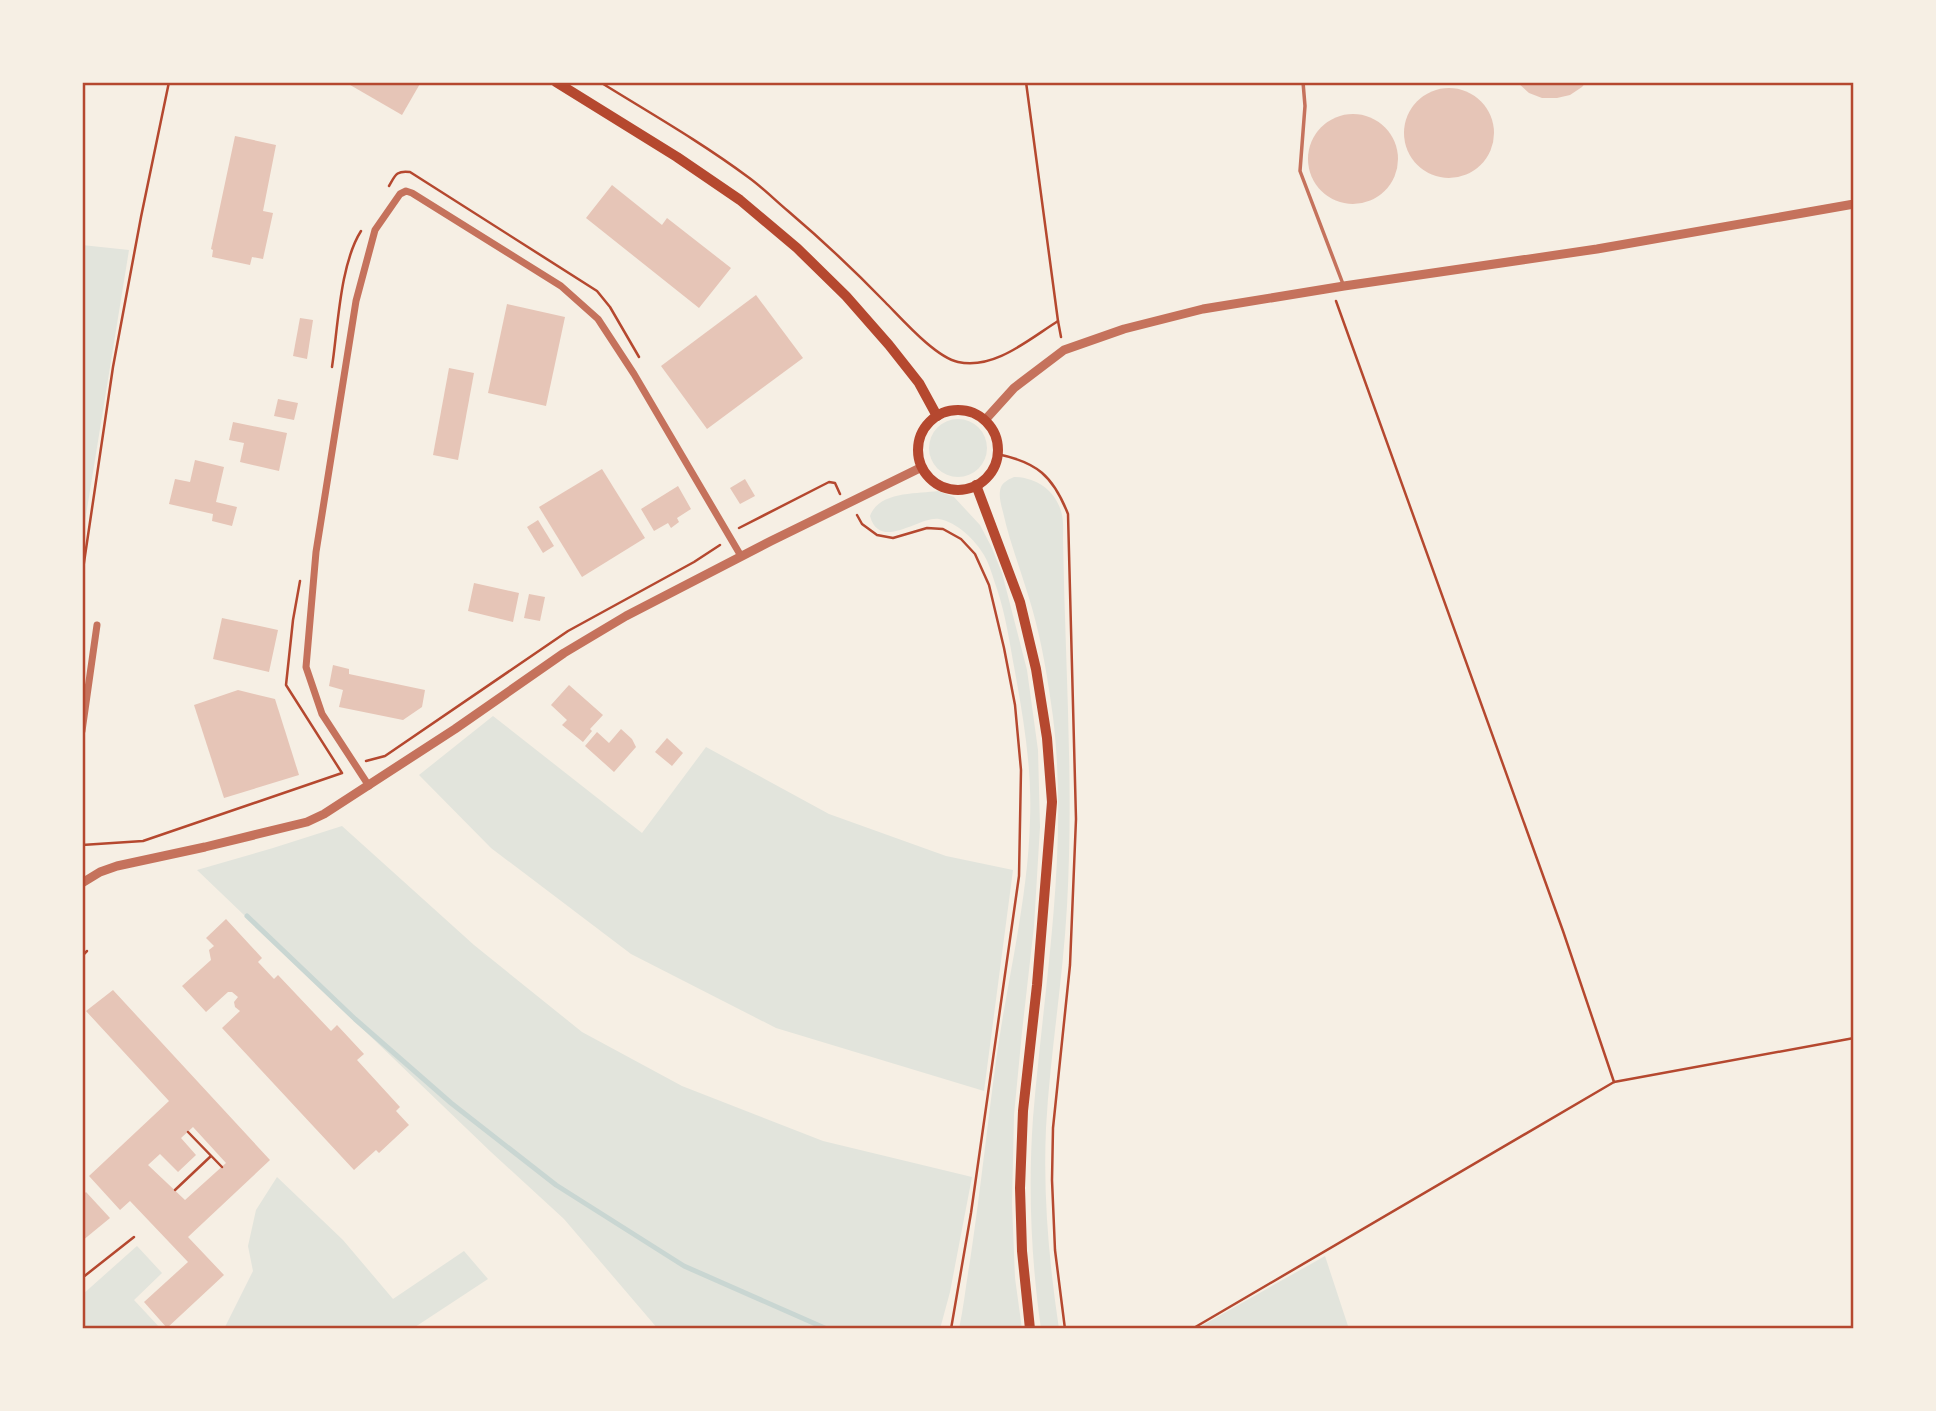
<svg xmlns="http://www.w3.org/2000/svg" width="1936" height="1411" viewBox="0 0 1936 1411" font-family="Quicksand,sans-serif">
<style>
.green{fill:#e2e4dc}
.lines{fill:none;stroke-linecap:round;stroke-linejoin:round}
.stream{stroke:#c9d6d2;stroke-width:5}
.building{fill:#e6c5b7;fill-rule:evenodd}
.path{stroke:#b5482f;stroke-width:2.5}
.service{stroke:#c5725c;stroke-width:3.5}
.minor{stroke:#c5725c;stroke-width:7}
.tertiary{stroke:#c5725c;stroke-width:9}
.secondary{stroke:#b5482f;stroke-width:10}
.neatline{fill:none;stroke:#b5482f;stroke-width:2.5}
</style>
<rect width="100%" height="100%" fill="#f6efe4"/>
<g class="green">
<polygon points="82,245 129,250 82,540"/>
<circle cx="958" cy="448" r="29"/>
<path d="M1014,477C1035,477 1055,490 1061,511C1064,520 1063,531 1063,540C1065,662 1074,784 1067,906C1063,980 1050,1054 1046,1128C1043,1195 1049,1262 1059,1329H1041C1031,1259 1028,1187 1033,1118C1044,984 1069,851 1053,717C1048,680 1042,643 1032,608C1023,576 1010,544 1003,512C1001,505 999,497 1000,491C1001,483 1007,480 1014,477Z"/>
<path d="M938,491L954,497L980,525L991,546L1002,573L1027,670L1038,750L1040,827L1034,926L1022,1032L1014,1115L1012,1204L1015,1278L1022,1329H959C964,1306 966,1283 970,1261C980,1194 987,1128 996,1061C1007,980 1028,901 1030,820C1032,770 1024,721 1015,672C1010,645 1006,616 997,589C993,578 990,565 984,555C975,540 957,522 939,519C919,516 880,552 870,516C879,491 917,494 938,491Z"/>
<polygon points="493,716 642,833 706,747 829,814 946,856 1013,870 984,1091 776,1028 631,954 491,848 419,775"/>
<polygon points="342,826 474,945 582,1032 682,1086 823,1141 972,1177 950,1292 940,1329 658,1329 564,1219 491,1152 197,870 273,848"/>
<polygon points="277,1177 343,1240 393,1299 464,1251 488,1279 412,1329 224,1329 253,1271 248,1246 256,1210"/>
<polygon points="137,1246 162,1273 134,1300 161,1329 82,1329 82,1295"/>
<polygon points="1325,1256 1349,1329 1196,1329"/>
</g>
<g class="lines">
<polyline class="stream" points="247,916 355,1019 451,1103 556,1185 684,1266 827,1329"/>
</g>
<g class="building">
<polygon points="345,82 421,82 402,115"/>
<polygon points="1517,82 1586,82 1582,87 1570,95 1557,98 1542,98 1529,93"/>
<circle cx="1449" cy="133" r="45"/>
<circle cx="1353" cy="159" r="45"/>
<polygon points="235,136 276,145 263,211 273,213 263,259 252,257 250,265 212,257 213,250 211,249"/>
<polygon points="612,185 662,225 667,218 731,268 699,308 586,218"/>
<polygon points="756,295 803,358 707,429 661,366"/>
<polygon points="507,304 565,317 546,406 488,393"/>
<polygon points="300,318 313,320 307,359 293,356"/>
<polygon points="449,368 474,373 458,460 433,455"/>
<polygon points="278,399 298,403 294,420 274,416"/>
<polygon points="233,422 287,433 279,471 240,462 244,443 229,440"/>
<polygon points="195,460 224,467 216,502 237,507 232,526 212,521 213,514 169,504 175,479 190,482"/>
<polygon points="602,469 645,538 582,577 539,507"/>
<polygon points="745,479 755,496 740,504 730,488"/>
<polygon points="678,486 691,509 677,518 679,522 671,528 668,523 654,531 641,509"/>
<polygon points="538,520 554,546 543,553 527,527"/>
<polygon points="474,583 519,593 513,622 468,611"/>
<polygon points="529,594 545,597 540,621 524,618"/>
<polygon points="222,618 278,630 269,672 213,659"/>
<polygon points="333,665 349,669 349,674 425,690 422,707 403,720 339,707 343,690 329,686"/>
<polygon points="569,685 603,715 590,729 592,731 583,742 562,725 567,720 551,705"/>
<polygon points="238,690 275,699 299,775 224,798 194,705"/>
<polygon points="621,729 632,739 636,747 614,772 585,746 597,732 609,743"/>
<polygon points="667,738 683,753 672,766 655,752"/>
<polygon points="226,919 262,958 258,962 274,979 278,975 331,1031 337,1025 364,1054 357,1060 400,1107 396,1111 409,1125 379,1153 376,1150 354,1170 222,1028 240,1011 235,1007 234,1002 238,997 232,992 228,992 206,1012 182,986 211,960 209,950 214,946 206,938"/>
<path d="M113,990L270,1160L188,1237L224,1275L167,1328L144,1302L188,1262L130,1201L120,1210L89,1176L169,1101L86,1011ZM193,1127L226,1163L185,1200L148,1165L160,1154L178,1172L196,1155L181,1138Z"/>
<polygon points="86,1192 110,1218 82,1241 82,1196"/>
</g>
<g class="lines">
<g class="path">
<path d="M600,82C650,113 701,142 748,177C762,187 775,200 788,211C822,240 854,270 885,302C902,319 935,357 958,362C994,370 1028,340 1058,321"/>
<polyline points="1026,82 1058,321 1061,337"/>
<path d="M389,186C395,176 396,170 410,172L597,291L610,307L639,357"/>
<polyline points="1336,301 1563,931 1614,1082"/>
<path d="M332,367C338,327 340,264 361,231"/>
<path d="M997,454C1037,462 1053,476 1068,514L1076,819L1070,965L1053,1128L1052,1180L1055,1250L1065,1329"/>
<polyline points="857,515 862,524 877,535 893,538 927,528 943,529 961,539 975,554 989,585 1004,648 1015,705 1021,770 1019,876 971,1213 951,1329"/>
<polyline points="739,528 829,482 835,483 840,494"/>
<polyline points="82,576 113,367 141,217 169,82"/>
<polyline points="366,761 385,756 568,631 694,562 720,545"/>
<polyline points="82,845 143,841 342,773 286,685 293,620 300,581"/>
<polyline points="82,956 87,951"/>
<polyline points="188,1132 222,1167"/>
<polyline points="175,1190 211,1156"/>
<polyline points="82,1278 134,1237"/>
<polyline points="82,1324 83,1325"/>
<polyline points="1192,1329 1614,1082 1854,1038"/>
</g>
<polyline class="service" points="1303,82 1305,106 1300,171 1343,284"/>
<g class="minor">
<polyline points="82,731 97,625"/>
<polyline points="369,786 322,714 306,667 316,552 356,301 375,230 400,194 406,191 412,193 561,286 598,319 634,374 741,556"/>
</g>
<g class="tertiary">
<polyline points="985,420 1014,388 1064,350 1124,329 1203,309 1344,286 1597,249 1854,204"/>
<polyline points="82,883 100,872 117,866 205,847 307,822 324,814 455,729 564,653 626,616 771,541 922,467"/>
</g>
<g class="secondary">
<polyline points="556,82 677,157 740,200 797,248 846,296 889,345 919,383 937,416"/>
<circle cx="958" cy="450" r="40"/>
<polyline points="976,485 1020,602 1036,669 1047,738 1052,802 1037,985 1023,1111 1020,1188 1022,1251 1030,1329"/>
</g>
</g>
<rect width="1936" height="1411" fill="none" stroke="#f6efe4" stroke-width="168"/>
<rect x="84" y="84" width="1768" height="1243" class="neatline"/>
</svg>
